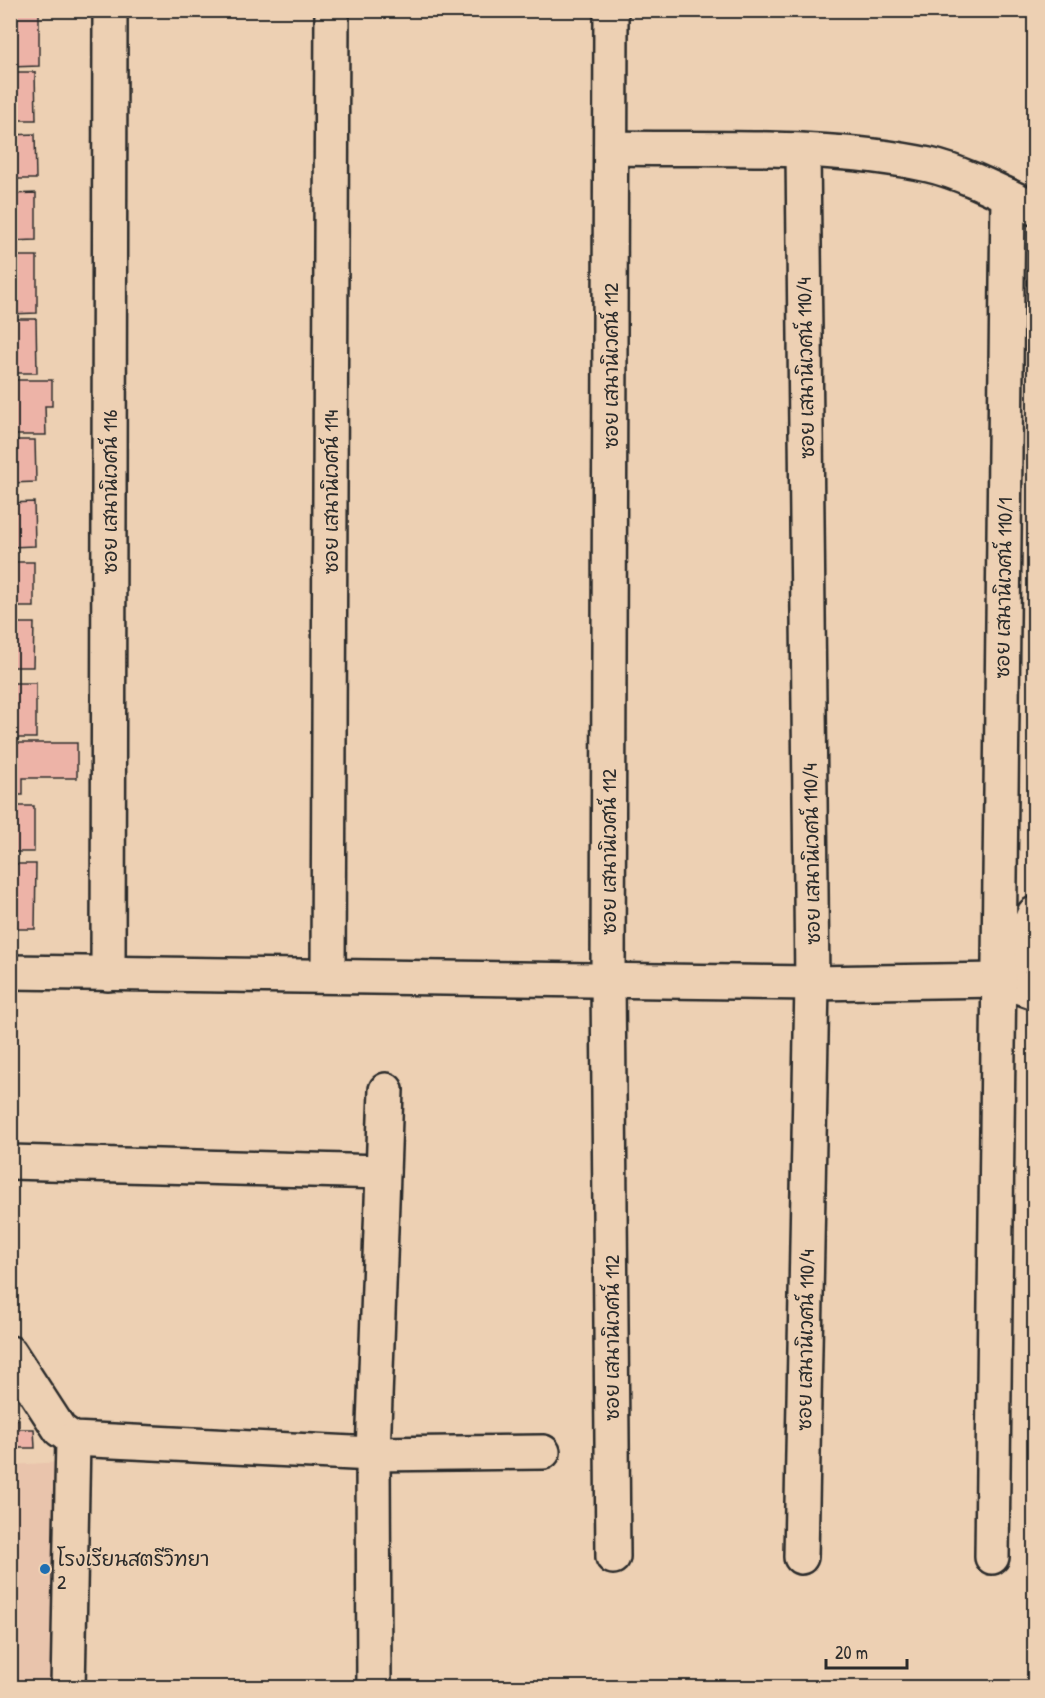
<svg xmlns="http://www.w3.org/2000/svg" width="1045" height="1698" viewBox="0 0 1045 1698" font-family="'Patrick Hand','Playpen Sans Thai',sans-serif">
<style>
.built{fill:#e9c4ac}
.building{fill:#edb3a7;stroke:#2b2b2b;stroke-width:1.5}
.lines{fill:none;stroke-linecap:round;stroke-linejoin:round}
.minor-casing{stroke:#2b2b2b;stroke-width:38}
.minor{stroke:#edd0b3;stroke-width:33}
.poi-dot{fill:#1f6fb2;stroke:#edd0b3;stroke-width:2}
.labels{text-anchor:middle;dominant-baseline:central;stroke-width:4.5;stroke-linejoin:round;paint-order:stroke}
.street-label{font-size:20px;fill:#2b2b2b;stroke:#edd0b3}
.poi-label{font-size:20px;fill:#2b2b2b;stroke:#edd0b3;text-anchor:start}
</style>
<rect width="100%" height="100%" fill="#edd0b3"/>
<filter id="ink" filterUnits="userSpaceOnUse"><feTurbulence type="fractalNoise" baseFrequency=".0167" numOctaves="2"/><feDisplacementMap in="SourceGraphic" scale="12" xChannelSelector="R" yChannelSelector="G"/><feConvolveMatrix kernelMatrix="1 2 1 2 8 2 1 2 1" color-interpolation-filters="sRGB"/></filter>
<g filter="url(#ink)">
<polygon class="built" points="79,1461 79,1687 11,1688 11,1465"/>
<g class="building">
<polygon points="10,13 39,13 39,66 10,67"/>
<polygon points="10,72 35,72 36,120 10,120"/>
<polygon points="35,134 36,179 10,179 10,135"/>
<polygon points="36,193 36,240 10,241 10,194"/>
<polygon points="10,256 37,256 37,313 10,314"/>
<polygon points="10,319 36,319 37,373 10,373"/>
<polygon points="10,380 52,380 52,406 45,406 46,435 10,435"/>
<polygon points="10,440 35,440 36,482 10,483"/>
<polygon points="34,502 35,546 10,547 10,503"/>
<rect x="10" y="562" width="24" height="45"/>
<polygon points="10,623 34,623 33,667 10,667"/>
<rect x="10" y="683" width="26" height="55"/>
<polygon points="10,743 77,743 77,778 23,778 23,795 10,795"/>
<rect x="10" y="806" width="24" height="46"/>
<polygon points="10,864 36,864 35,929 10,929"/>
<polygon points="10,1419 19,1419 19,1429 34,1429 35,1448 10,1448"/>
</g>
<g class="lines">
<g class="minor-casing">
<g id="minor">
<polyline points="611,10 608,978 613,1557"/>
<path d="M611,148C715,150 826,143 929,165C961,172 1004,194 1034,208"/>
<polyline points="10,972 812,983 999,980 1034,992"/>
<polyline points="108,974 110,10"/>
<polyline points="328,974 332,10"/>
<polyline points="999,980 1018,953 1034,914"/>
<polyline points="10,1162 383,1172"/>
<polyline points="10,1353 60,1430 73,1439 373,1454 543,1452"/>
<polyline points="801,1557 812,983 803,152"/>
<polyline points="992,1557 1008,196"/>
<polyline points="68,1688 73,1439"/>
<polyline points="374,1688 373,1454 386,1090"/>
</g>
</g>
<use href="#minor" class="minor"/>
</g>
</g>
<circle class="poi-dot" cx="45" cy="1569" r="6"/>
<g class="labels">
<g class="street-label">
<text transform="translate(610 366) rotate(-90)">ซอย เสนานิเวศน์ 112</text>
<text transform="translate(805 368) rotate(-91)">ซอย เสนานิเวศน์ 110/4</text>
<text transform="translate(109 492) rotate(-90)">ซอย เสนานิเวศน์ 116</text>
<text transform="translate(330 492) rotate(-90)">ซอย เสนานิเวศน์ 114</text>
<text transform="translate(1003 588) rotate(-89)">ซอย เสนานิเวศน์ 110/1</text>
<text transform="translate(608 852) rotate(-90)">ซอย เสนานิเวศน์ 112</text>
<text transform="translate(811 854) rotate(-91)">ซอย เสนานิเวศน์ 110/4</text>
<text transform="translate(611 1338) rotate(-90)">ซอย เสนานิเวศน์ 112</text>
<text transform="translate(805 1340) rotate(-89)">ซอย เสนานิเวศน์ 110/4</text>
</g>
<g class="poi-label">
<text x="57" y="1558">โรงเรียนสตรีวิทยา<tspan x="57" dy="23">2</tspan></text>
</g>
</g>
<rect width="1045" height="1698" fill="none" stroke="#edd0b3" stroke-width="36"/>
<rect x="18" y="18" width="1009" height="1662" fill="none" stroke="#2b2b2b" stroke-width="2" filter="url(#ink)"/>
<path d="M826 1659v9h81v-9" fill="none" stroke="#2b2b2b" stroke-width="3"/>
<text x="835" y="1659" font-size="18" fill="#2b2b2b" stroke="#edd0b3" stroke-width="4.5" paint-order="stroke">20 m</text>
</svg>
